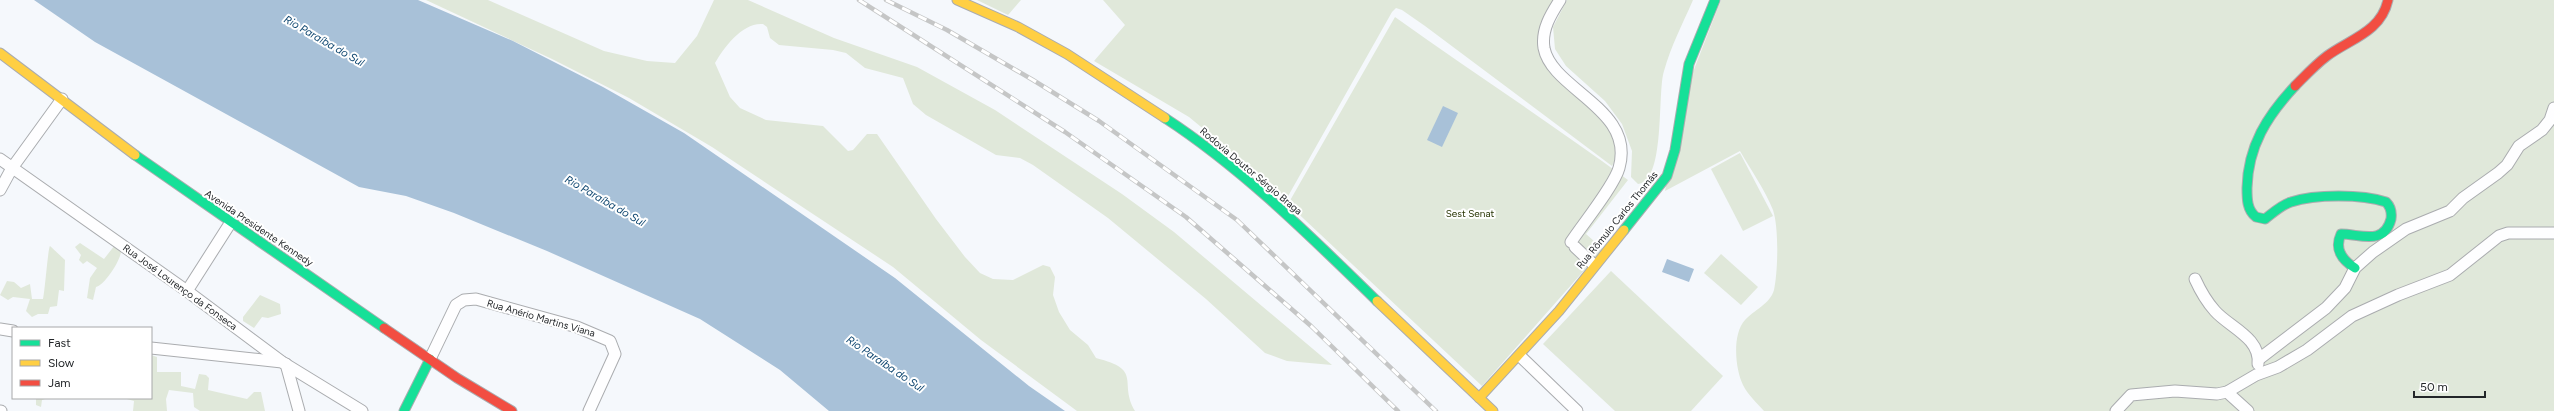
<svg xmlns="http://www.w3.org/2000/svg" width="2554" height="411" viewBox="0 0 2554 411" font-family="Figtree,sans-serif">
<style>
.green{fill:#e0e8da}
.water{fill:#a8c1d8}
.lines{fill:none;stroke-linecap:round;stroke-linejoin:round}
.street-casing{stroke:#aaacaf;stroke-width:13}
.fast-casing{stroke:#aaacaf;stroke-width:11}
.slow-casing{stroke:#aaacaf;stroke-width:11}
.jam-casing{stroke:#aaacaf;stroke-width:11}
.street{stroke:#fefeff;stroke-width:11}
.fast{stroke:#16e098;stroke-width:9}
.slow{stroke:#ffcf43;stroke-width:9}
.jam{stroke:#f24e42;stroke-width:9}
.rail-casing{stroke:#c5c6c6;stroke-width:4.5}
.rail{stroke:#fff;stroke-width:3;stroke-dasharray:9;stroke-linecap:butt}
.labels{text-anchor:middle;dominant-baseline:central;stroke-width:4;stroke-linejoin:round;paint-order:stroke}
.street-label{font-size:10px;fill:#232629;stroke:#fff}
.park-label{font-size:10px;fill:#273403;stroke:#fff}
.water-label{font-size:11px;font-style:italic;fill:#0d456f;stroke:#fff}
</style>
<rect width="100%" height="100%" fill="#f5f8fc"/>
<g class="green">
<path d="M426,0H488L604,51L647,61L675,63L697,36L714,0H748L834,38L917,67L995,110L1122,194L1174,232L1332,365L1287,361L1265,353L1206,299L1108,218L1033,165L1020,158L996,155L926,115L913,104L903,78L865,68L846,53L833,50L779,45L770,38L767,27L763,24C743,22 724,47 715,63L730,97L740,108L766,120L823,126L848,151L853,150L867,134H877L936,219L965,257L980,273L993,279L1013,280L1043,265L1050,267L1055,277L1053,295L1059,312L1070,330L1088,345L1096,358C1144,370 1118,382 1135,411H1077L981,340L893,267L712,147L629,98L552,59Z"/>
<polygon points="977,0 1021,0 1008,15"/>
<path d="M1103,0H1554C1544,16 1536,32 1540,52C1546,84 1637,123 1612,166L1425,26L1402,10L1396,8L1392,12L1287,198L1189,117L1094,61L1125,25Z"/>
<path d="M1567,0H1693C1683,23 1671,46 1664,71C1657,92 1666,181 1638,184L1631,177L1632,151L1622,124L1605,101L1566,66L1555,49L1553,27Z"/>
<path d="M1721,0H2554V411H1764C1757,403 1748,395 1743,385C1735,369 1732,334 1745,320C1754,310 1770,304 1774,290C1778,271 1779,228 1773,210C1765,190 1751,170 1740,151L1665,191L1686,90Z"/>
<path d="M1395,17C1472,72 1552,124 1628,180L1586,234L1603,249L1482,386L1288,204Z"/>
<polygon points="1740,153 1773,216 1743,231 1711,169"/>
<path d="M80,243L104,259L115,245L121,250C122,259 104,286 96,287L93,300L87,298L90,278L97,268L87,261L83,264L79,260L81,255L75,247Z"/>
<path d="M50,246L65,260L64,291L59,290L57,306L50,307L48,314H38L32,317L26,311L30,299L13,297L8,300L0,295L7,281L14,282L21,288L30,284L32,299H43C45,291 48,248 50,246Z"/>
<polygon points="1721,254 1758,287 1741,305 1704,273"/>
<polygon points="1611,271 1723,376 1691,411 1615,411 1543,344"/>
<polygon points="260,295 280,304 281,314 268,318 262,317 254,328 243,321 243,317"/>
<polygon points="151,355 157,357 157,372 181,372 181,386 195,389 199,374 206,375 209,378 208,390 247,399 254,392 261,392 265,411 200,411 194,407 193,393 169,390 166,399 167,411 133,411 134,401 123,398 151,398"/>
<polygon points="36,398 48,398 42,400 41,407 36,405"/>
</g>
<g class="water">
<polygon points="34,0 418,0 513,41 603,87 684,133 895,278 1029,386 1065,411 829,411 780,370 700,319 547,251 454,213 406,196 359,187 95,42"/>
<polygon points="1443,106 1458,113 1442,147 1427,140"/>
<polygon points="1667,259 1694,269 1689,282 1662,272"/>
</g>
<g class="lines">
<g class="street-casing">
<g id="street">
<path d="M1560,0C1551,14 1541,30 1544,48C1552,90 1636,109 1619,168C1614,186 1582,225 1571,242"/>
<polyline points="0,159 187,291 282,362 362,411"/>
<polyline points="0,190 12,168 62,99"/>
<polyline points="1575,247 1594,265"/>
<path d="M2195,279C2200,290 2206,301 2215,311C2229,327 2261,338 2258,364"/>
<polyline points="187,291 231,222"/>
<polyline points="0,329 13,331"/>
<polyline points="151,348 282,362"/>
<polyline points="1520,356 1577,411"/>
<polyline points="430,359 456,305 464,300 476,299 577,327 610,341 615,354 589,411"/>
<polyline points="2259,359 2326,308 2345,288 2355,268 2373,252 2406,229 2450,211 2463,198 2498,173 2507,165 2519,146 2542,130 2550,120 2554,108"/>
<polyline points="286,364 299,411"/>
<polyline points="2227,392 2248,411"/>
<polyline points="0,411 1,411"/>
<polyline points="2116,411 2131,395 2175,391 2217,394 2227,392 2256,375 2278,367 2307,350 2352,316 2398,295 2450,275 2499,236 2508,233 2554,233"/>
</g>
</g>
<g class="fast-casing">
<g id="fast">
<path d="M2295,86C2267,116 2248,146 2247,188C2247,199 2247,210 2256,217L2265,219C2273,213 2281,205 2291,202C2315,194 2362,194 2386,202C2391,207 2392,212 2391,219C2384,246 2360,234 2341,234C2334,249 2342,260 2355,268"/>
<path d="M1165,118C1243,169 1310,236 1377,301"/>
<polyline points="135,155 384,328"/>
<polyline points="1624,230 1667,176 1675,150 1689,64 1715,0"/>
<polyline points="404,411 430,359"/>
</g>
</g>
<g class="slow-casing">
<g id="slow">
<polyline points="957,0 1018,27 1067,54 1165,118"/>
<polyline points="0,53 135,155"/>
<polyline points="1377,301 1493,411"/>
<polyline points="1479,398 1559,311 1624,230"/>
</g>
</g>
<g class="jam-casing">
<g id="jam">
<path d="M2295,86C2305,76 2315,65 2327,56C2350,39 2381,32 2388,0"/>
<polyline points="384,328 457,378 512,411"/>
</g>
</g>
<use href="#street" class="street"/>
<use href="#fast" class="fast"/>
<use href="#slow" class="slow"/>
<use href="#jam" class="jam"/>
<g class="rail-casing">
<g id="rail">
<polyline points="859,0 1065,132 1186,217 1311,326 1398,411"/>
<polyline points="886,0 947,30 1033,80 1099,121 1237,220 1436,411"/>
</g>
</g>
<use href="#rail" class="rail"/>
</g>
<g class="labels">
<g class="street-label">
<text transform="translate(1251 171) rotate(40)">Rodovia Doutor Sérgio Braga</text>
<text transform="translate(1617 220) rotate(-51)">Rua Rômulo Carlos Thomás</text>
<text transform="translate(259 228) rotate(34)">Avenida Presidente Kennedy</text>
<text transform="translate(180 287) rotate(36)">Rua José Lourenço da Fonseca</text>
<text transform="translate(541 318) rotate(16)">Rua Anério Martins Viana</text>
</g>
<g class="park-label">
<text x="1470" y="213">Sest Senat</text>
</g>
<g class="water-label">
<text transform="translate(324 41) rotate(30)">Rio Paraíba do Sul</text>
<text transform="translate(605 201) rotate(30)">Rio Paraíba do Sul</text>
<text transform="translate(885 364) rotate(34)">Rio Paraíba do Sul</text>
</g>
</g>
<rect x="12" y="327" width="140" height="72" fill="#ffffff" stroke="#a7a8a9"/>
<rect x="20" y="340" width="20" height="6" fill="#16e098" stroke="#a7a8a9"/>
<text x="48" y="347" font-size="12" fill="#232629">Fast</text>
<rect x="20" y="360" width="20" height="6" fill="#ffcf43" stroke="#a7a8a9"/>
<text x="48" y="367" font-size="12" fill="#232629">Slow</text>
<rect x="20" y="380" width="20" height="6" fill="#f24e42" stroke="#a7a8a9"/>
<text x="48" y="387" font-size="12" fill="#232629">Jam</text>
<path d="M2414 391v6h71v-6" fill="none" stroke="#232629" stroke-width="2"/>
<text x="2420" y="391" font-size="12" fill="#232629" stroke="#ffffff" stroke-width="3" paint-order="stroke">50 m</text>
</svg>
